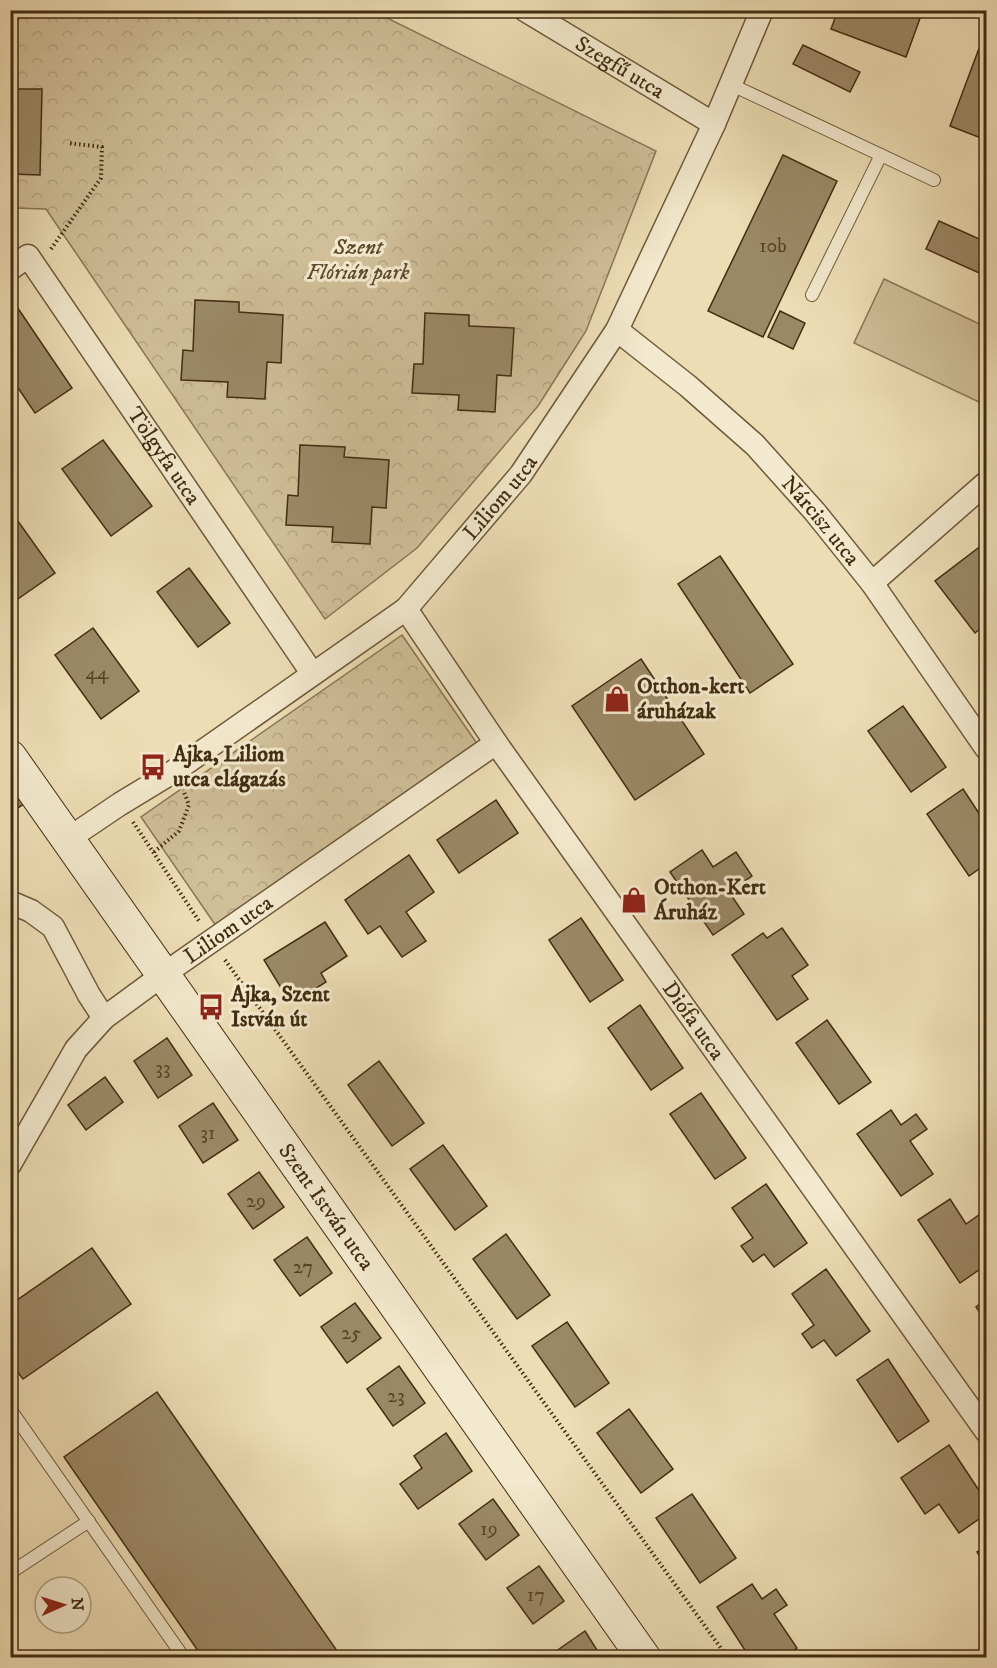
<svg xmlns="http://www.w3.org/2000/svg" width="997" height="1668" viewBox="0 0 997 1668" font-family="'IM FELL DW Pica',serif">
<style>
.park{fill:url(#park-crowns);stroke:#897654;stroke-width:1.5}
.garden{fill:#d0bf98;stroke:#897654;stroke-width:1.5}
.building{fill:#9b8966;stroke:#422d11;stroke-width:1.5}
.lines{fill:none;stroke-linecap:round;stroke-linejoin:round}
.service-casing{stroke:#6d593a;stroke-width:14}
.minor-casing{stroke:#6d593a;stroke-width:25}
.secondary-casing{stroke:#422d11;stroke-width:35}
.path{stroke:#422d11;stroke-width:4;stroke-dasharray:1.5 3;stroke-linecap:butt}
.service{stroke:#f3e9ce;stroke-width:12}
.minor{stroke:#f3e9ce;stroke-width:22}
.secondary{stroke:#f3e9ce;stroke-width:33}
.labels{text-anchor:middle;dominant-baseline:central;stroke-width:6;stroke-linejoin:round;paint-order:stroke}
.number-label{font-size:20px;fill:#584426}
.street-label{font-size:22px;fill:#422d11;stroke:#f3e9ce}
.park-label{font-size:22px;font-style:italic;fill:#5e4a2c;stroke:#f3e9ce}
.poi-label{font-size:22px;font-weight:bold;fill:#422d11;stroke:#f3e9ce;text-anchor:start}
</style>
<defs>
<pattern id="park-crowns" width="20" height="18" patternUnits="userSpaceOnUse" patternTransform="scale(1.5)"><rect width="20" height="18" fill="#d0bf98"/><path d="M2 6a3 3 0 1 1 6 0M12 15a3 3 0 1 1 6 0" fill="none" stroke="#b4a482"/></pattern>
</defs>
<rect width="100%" height="100%" fill="#edddb4"/>
<filter id="stains"><feTurbulence type="fractalNoise" baseFrequency=".00333" numOctaves="4"/><feColorMatrix values="0 0 0 0 .2 0 0 0 0 .09 0 0 0 0 .02 0 0 0 .5 -.17"/></filter>
<radialGradient id="worn" r=".72"><stop offset=".6" stop-color="#630" stop-opacity="0"/><stop offset="1" stop-color="#630" stop-opacity=".3"/></radialGradient>
<g class="park">
<polygon points="11,11 373,11 656,151 586,331 538,406 417,548 325,619 46,209 11,208"/>
<polygon points="402,635 478,745 216,926 141,817"/>
</g>
<polygon class="garden" points="884,279 986,327 986,386 979,402 854,343"/>
<g class="building">
<polygon points="838,10 923,10 906,57 831,29"/>
<polygon points="984,35 986,36 986,140 950,126"/>
<polygon points="803,45 860,72 850,92 793,64"/>
<polygon points="10,89 42,89 40,175 10,174"/>
<polygon points="783,155 837,181 763,337 708,311"/>
<polygon points="939,221 986,242 986,276 926,249"/>
<polygon points="195,300 239,302 239,312 283,315 281,363 267,362 265,399 227,397 228,382 181,380 183,350 193,351"/>
<polygon points="15,304 72,388 35,413 10,376 10,307"/>
<polygon points="780,311 805,323 793,349 768,337"/>
<polygon points="425,313 469,315 469,326 514,328 511,376 497,375 495,412 458,410 459,395 412,393 414,364 423,364"/>
<polygon points="103,440 152,506 111,536 62,469"/>
<polygon points="300,445 345,447 344,457 389,460 386,508 372,507 370,544 332,542 333,527 286,525 288,495 298,496"/>
<polygon points="10,510 55,573 15,601 10,594"/>
<polygon points="986,542 986,594 984,597 986,600 986,624 975,633 935,581"/>
<polygon points="720,556 793,664 750,693 678,584"/>
<polygon points="189,568 230,623 198,647 157,592"/>
<polygon points="93,628 139,691 101,719 55,655"/>
<polygon points="641,659 704,754 635,800 572,706"/>
<polygon points="903,706 946,767 911,792 868,731"/>
<polygon points="10,784 24,804 10,813"/>
<polygon points="963,789 986,824 986,864 969,876 927,814"/>
<polygon points="496,800 518,833 459,873 437,840"/>
<polygon points="702,850 713,867 736,852 752,876 729,892 744,914 713,935 670,872"/>
<polygon points="409,855 434,892 406,912 426,941 402,957 380,926 368,934 345,900"/>
<polygon points="581,918 623,980 590,1002 549,940"/>
<polygon points="325,922 347,956 321,973 326,982 299,999 294,991 286,996 264,960"/>
<polygon points="782,928 808,965 792,976 808,999 777,1020 732,955 763,933 767,938"/>
<polygon points="640,1005 683,1068 651,1090 608,1028"/>
<polygon points="827,1020 871,1082 839,1104 796,1043"/>
<polygon points="167,1038 192,1075 158,1098 134,1061"/>
<polygon points="379,1061 424,1123 392,1146 348,1085"/>
<polygon points="105,1077 123,1102 86,1130 68,1105"/>
<polygon points="701,1093 746,1158 715,1179 670,1114"/>
<polygon points="213,1103 238,1140 203,1163 179,1126"/>
<polygon points="891,1110 901,1125 916,1114 927,1129 910,1141 933,1174 901,1196 857,1134"/>
<polygon points="443,1145 487,1206 455,1230 410,1169"/>
<polygon points="259,1172 284,1207 253,1229 228,1194"/>
<polygon points="766,1184 807,1243 774,1267 764,1254 753,1262 741,1246 753,1238 732,1208"/>
<polygon points="950,1199 966,1224 986,1210 986,1239 980,1243 986,1253 986,1265 960,1283 918,1220"/>
<polygon points="506,1234 550,1295 517,1319 473,1259"/>
<polygon points="307,1237 332,1273 300,1296 274,1260"/>
<polygon points="92,1248 131,1304 23,1379 10,1362 10,1305"/>
<polygon points="826,1269 870,1331 836,1356 824,1340 812,1348 802,1334 814,1325 792,1294"/>
<polygon points="986,1299 986,1322 976,1307"/>
<polygon points="355,1303 381,1338 347,1363 321,1327"/>
<polygon points="567,1322 609,1383 575,1407 532,1346"/>
<polygon points="888,1359 929,1421 898,1442 857,1380"/>
<polygon points="399,1366 425,1403 393,1426 367,1389"/>
<polygon points="157,1392 342,1658 203,1658 64,1457"/>
<polygon points="629,1409 673,1469 641,1493 597,1433"/>
<polygon points="446,1433 472,1471 418,1509 400,1484 422,1468 414,1456"/>
<polygon points="949,1445 986,1501 986,1514 959,1533 939,1504 925,1514 901,1478"/>
<polygon points="692,1494 736,1558 700,1583 656,1518"/>
<polygon points="493,1499 519,1535 486,1560 459,1524"/>
<polygon points="986,1546 986,1566 977,1552"/>
<polygon points="539,1566 564,1601 533,1624 507,1588"/>
<polygon points="752,1584 762,1599 776,1589 787,1605 774,1614 797,1648 783,1658 750,1658 717,1607"/>
<polygon points="585,1631 602,1658 554,1658 552,1654"/>
</g>
<g class="lines">
<g class="service-casing">
<g id="service">
<polyline points="732,85 934,180"/>
<polyline points="812,295 881,155"/>
<polyline points="10,1409 184,1658"/>
<polyline points="10,1573 89,1521"/>
</g>
</g>
<g class="minor-casing">
<g id="minor">
<path id="s1" d="M525,10L714,124"/>
<path id="s2" d="M10,269L28,256L312,673"/>
<path id="s3" d="M617,330L688,386L755,445L815,512L872,583L986,748"/>
<polyline points="872,583 986,483"/>
<path id="s4" d="M406,609L496,743L986,1431"/>
<path id="s5" d="M68,839L120,804L176,770L406,609L521,474L617,330L714,124L762,10"/>
<polyline points="10,902 31,911 53,927 89,995 104,1018"/>
<path id="s6" d="M10,1164L76,1049L104,1018L164,974L496,743"/>
</g>
</g>
<g class="secondary-casing">
<g id="secondary">
<path id="s7" d="M10,757L644,1658"/>
</g>
</g>
<g class="path">
<polyline points="51,249 101,178 102,147 68,143"/>
<polyline points="133,822 199,921"/>
<polyline points="154,852 179,831 189,805 184,792"/>
<polyline points="225,960 728,1658"/>
</g>
<use href="#service" class="service"/>
<use href="#minor" class="minor"/>
<use href="#secondary" class="secondary"/>
</g>
<defs>
<g id="shop-bare" transform="scale(2.07)"><path d="M-5-2.5h2.3a2.7 3.5 0 0 1 5.4 0H5L5.5 6h-11ZM-1.5-2.5h3a1.5 2.3 0 0 0-3 0Z" fill="#8f2418" stroke="#f3e9ce" stroke-width="2.5" paint-order="stroke"/></g>
<g id="bus-bare" transform="scale(2.07)"><path d="M-5-6H5V4H4V6H2V4H-2V6H-4V4H-5ZM-3.5-4V0h7V-4ZM-3.5 1.2v1.5H-2V1.2ZM2 1.2v1.5H3.5V1.2Z" fill="#8f2418" stroke="#f3e9ce" stroke-width="2.5" paint-order="stroke"/></g>
</defs>
<g fill-rule="evenodd">
<use href="#shop-bare" x="617" y="699"/>
<use href="#bus-bare" x="153" y="767"/>
<use href="#shop-bare" x="634" y="900"/>
<use href="#bus-bare" x="211" y="1007"/>
</g>
<g class="labels">
<g class="number-label">
<text x="773" y="246">10b</text>
<text x="97" y="673">44</text>
<text x="163" y="1068">33</text>
<text x="208" y="1133">31</text>
<text x="256" y="1201">29</text>
<text x="303" y="1267">27</text>
<text x="351" y="1333">25</text>
<text x="396" y="1396">23</text>
<text x="489" y="1529">19</text>
<text x="536" y="1595">17</text>
</g>
<g class="street-label">
<text stroke="none"><textPath href="#s1" startOffset="111">Szegfű utca</textPath></text>
<text stroke="none"><textPath href="#s2" startOffset="264">Tölgyfa utca</textPath></text>
<text stroke="none"><textPath href="#s5" startOffset="555">Liliom utca</textPath></text>
<text stroke="none"><textPath href="#s3" startOffset="280">Nárcisz utca</textPath></text>
<text stroke="none"><textPath href="#s6" startOffset="327">Liliom utca</textPath></text>
<text stroke="none"><textPath href="#s4" startOffset="502">Diófa utca</textPath></text>
<text stroke="none"><textPath href="#s7" startOffset="550">Szent István utca</textPath></text>
</g>
<g class="park-label">
<text x="358" y="247">Szent<tspan x="358" dy="25">Flórián park</tspan></text>
</g>
<g class="poi-label">
<text x="637" y="686">Otthon-kert<tspan x="637" dy="25">áruházak</tspan></text>
<text x="173" y="754">Ajka, Liliom<tspan x="173" dy="25">utca elágazás</tspan></text>
<text x="654" y="887">Otthon-Kert<tspan x="654" dy="25">Áruház</tspan></text>
<text x="231" y="994">Ajka, Szent<tspan x="231" dy="25">István út</tspan></text>
</g>
</g>
<rect width="997" height="1668" fill="none" stroke="#edddb4" stroke-width="36"/>
<rect x="12" y="12" width="973" height="1644" fill="none" stroke="#422d11" stroke-width="3"/>
<rect x="18" y="18" width="961" height="1632" fill="none" stroke="#422d11" stroke-width="1.5"/>
<g transform="translate(63 1605) rotate(87)"><circle r="28" fill="#f3e9ce" stroke="#ac9e82" stroke-width="1.5"/>
<path d="M0-4.5L10 22L0 15L-10 22Z" fill="#8f2418"/>
<text y="-9" font-size="16" font-weight="bold" text-anchor="middle" fill="#422d11">N</text>
</g>
<rect width="100%" height="100%" filter="url(#stains)"/>
<rect width="100%" height="100%" fill="url(#worn)"/>
</svg>
